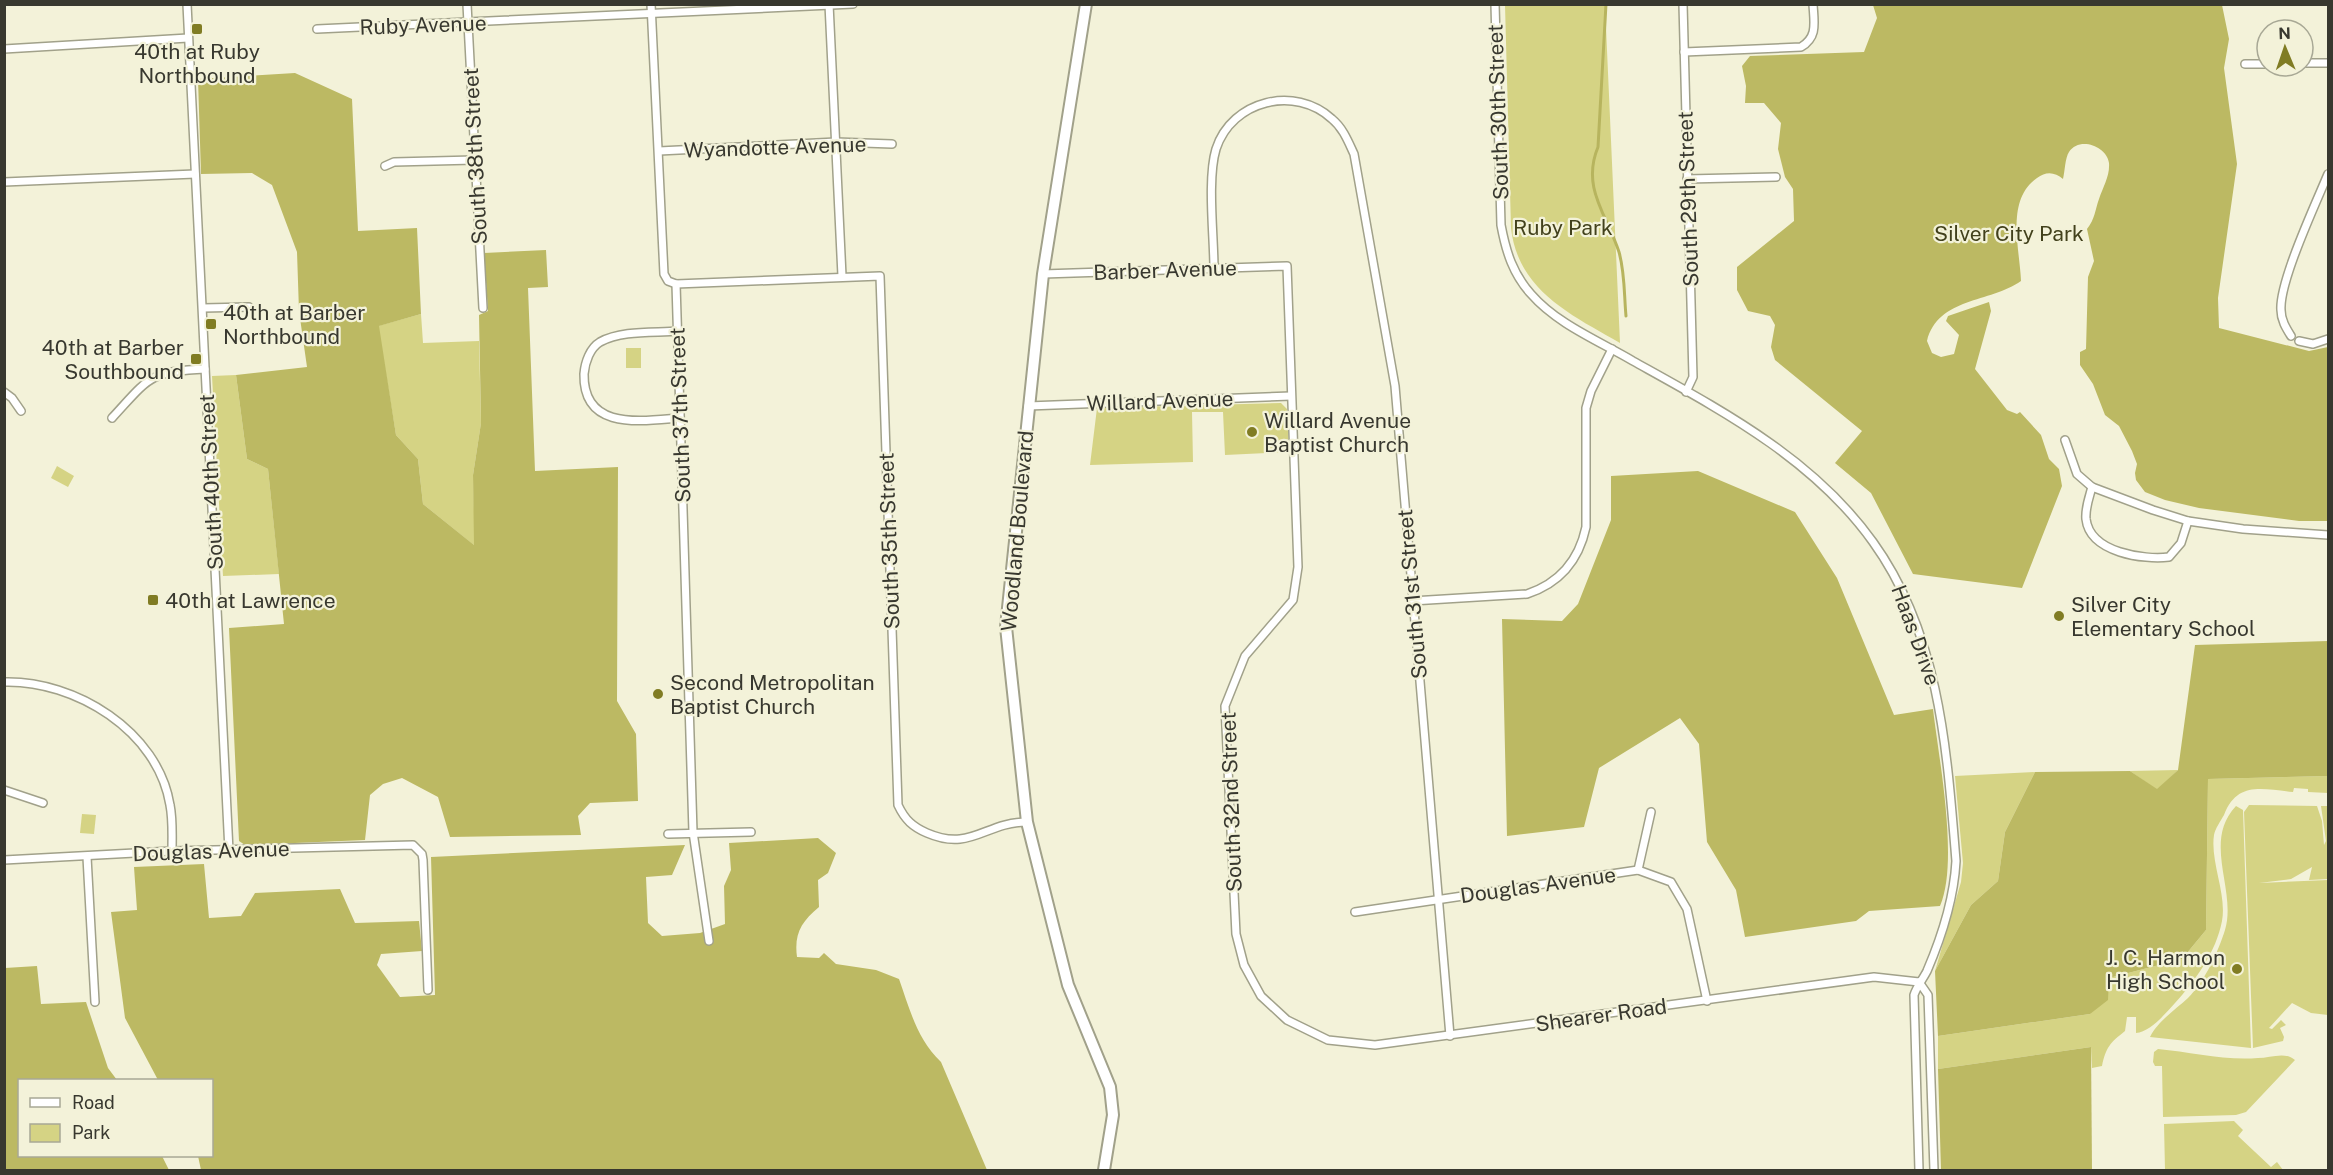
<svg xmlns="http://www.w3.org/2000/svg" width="2333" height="1175" viewBox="0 0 2333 1175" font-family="'Public Sans',sans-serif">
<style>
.green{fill:#d5d384}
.forest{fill:#bcb963}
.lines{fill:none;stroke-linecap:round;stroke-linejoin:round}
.stream{stroke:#b7b45e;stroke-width:3}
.street-casing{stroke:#a1a18a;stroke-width:10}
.secondary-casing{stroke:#a1a18a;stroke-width:14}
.street{stroke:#fff;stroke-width:7}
.secondary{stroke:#fff;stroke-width:10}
.poi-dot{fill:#807c23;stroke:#f3f2d9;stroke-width:2}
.labels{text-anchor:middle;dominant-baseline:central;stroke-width:4.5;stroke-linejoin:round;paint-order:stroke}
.street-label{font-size:21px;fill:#38382f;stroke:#f3f2d9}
.poi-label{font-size:21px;fill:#38382f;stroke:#f3f2d9;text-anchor:start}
.park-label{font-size:21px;fill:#42411c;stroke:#f3f2d9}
</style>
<rect width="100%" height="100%" fill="#f3f2d9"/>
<g class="green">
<path d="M1505,5H1605L1620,343C1572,315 1518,291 1511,228Z"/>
<polygon points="421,314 423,343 479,341 481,423 473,475 475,546 423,504 418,459 396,435 378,326"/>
<rect x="626" y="348" width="15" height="20"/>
<polygon points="236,375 247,459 268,469 279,574 223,576 212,376"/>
<polygon points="1281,403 1287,409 1289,449 1286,452 1225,455 1223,412 1192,412 1193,462 1090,465 1097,408"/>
<polygon points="57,466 74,476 68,487 51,478"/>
<polygon points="2178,770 2157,790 2130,771"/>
<polygon points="2035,772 2005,832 1998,881 1971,905 1935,971 1961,882 1963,863 1955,776"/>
<path d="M2328,776V793L2308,792V789L2294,788L2293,792C2262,789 2237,781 2224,815C2221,820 2215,829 2214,835C2210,862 2227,894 2222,921C2216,952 2196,980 2175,1003C2165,1014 2150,1032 2136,1033V1017H2127L2125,1031C2110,1043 2106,1047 2102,1066L2092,1068L2091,1047L1938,1069V1036L2090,1014L2109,978L2182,959L2206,930L2208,779Z"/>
<polygon points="2249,805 2317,806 2322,821 2324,845 2326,841 2321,806 2328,806 2328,879 2309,880 2312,867 2291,879 2259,883 2328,880 2328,1015 2311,1013 2292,1003 2269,1028 2272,1029 2281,1020 2286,1025 2280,1028 2284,1037 2283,1041 2253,1048 2244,812"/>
<path d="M2236,806L2243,810L2251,1048L2150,1037C2157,1022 2176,1009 2188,998C2205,981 2218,952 2225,930C2237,890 2202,842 2236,806Z"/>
<polygon points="82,814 96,815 94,834 80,833"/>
<path d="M2158,1049C2191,1052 2226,1061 2258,1058C2270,1058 2285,1051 2295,1060L2246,1112L2236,1115L2163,1117L2162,1066H2155L2153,1062L2154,1052Z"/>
<polygon points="2234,1121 2243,1130 2238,1136 2271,1167 2277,1162 2283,1170 2165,1170 2164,1124"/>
</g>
<g class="forest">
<path d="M1873,5H2222L2229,39L2224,68L2237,164L2218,298L2219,328L2309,351L2328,347V521H2299L2199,508L2165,500L2145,492L2136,480L2135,473L2137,464L2132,451L2119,426L2105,415L2093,384L2080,365V352L2086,349L2088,277L2094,261L2087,229C2095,219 2095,210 2099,199C2103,187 2110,176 2109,163C2107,146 2079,136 2069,152C2065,158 2065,171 2063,179C2055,172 2046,171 2037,178C2005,200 2020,250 2021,281C1990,303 1938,297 1927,341L1932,353L1941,357L1954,354L1959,335L1946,321L1948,316L1989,302L1991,311L1975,369L2007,410L2017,414L2020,412L2041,435L2049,459L2059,469L2062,486L2022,588L1913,574L1871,493L1835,463L1862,431L1775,360L1771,347L1775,325L1770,316L1748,311L1737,290V267L1794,221L1793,189L1785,177L1778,149L1781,123L1764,103H1745L1746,86L1742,66L1750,56L1864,52L1877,18Z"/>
<polygon points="295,73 352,99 358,231 417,228 421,314 379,326 396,435 418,459 423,504 474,545 473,475 481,423 479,315 488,311 484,253 546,250 548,287 528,288 535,471 618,467 617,701 636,734 638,801 590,803 578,816 581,835 450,837 438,797 402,778 383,784 370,795 365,840 245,845 239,841 229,628 284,624 268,469 247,459 236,375 307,367 299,311 297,252 272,185 252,173 201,174 198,79"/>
<path d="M1698,471L1795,512L1837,578L1894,715L1933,709C1939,760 1959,862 1940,906L1869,911L1856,921L1745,937L1736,890L1707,842L1699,744L1680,718L1599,768L1584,827L1507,836L1502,619L1562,621L1578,604L1611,520V476Z"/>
<polygon points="2328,641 2328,776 2208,779 2206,930 2182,959 2109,978 2108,1000 2090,1014 1938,1036 1935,971 1971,905 1998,881 2005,832 2035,772 2130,771 2157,789 2178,770 2195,645"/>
<path d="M818,838L836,853L828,873L818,880L819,907C801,922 794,934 797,957L819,958L824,953L836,964L876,970L899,979C910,1010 917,1039 941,1062L987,1170H201L198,1156H212V1080H158L125,1018L111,912L137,910L134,867L204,864L209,918L241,916L255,893L340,889L355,923L419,921L422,951L381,954L377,965L400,997L435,995L431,857L685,845L672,875L646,877L648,923L662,936L700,933L725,924L724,886L731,870L729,843Z"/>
<polygon points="37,966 41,1004 86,1002 108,1068 117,1080 20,1080 20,1156 162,1156 169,1170 5,1170 5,968"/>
<polygon points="2091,1047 2092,1170 1941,1170 1938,1069"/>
</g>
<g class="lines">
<path class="stream" d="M1606,4L1598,147C1581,188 1607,215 1619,252C1625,273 1624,295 1626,316"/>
<g class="street-casing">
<g id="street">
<polyline points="187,4 229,851"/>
<polyline points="467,4 483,308"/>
<path d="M651,4L664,274L668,281L676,284L880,276L898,805C905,820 913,827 927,833C971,852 985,822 1027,822"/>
<polyline points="829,4 842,276"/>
<path d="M1495,4L1501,225C1506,252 1513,274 1531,294C1557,324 1599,341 1633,361C1721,410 1813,458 1873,542C1940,635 1947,751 1956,861C1954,899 1942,936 1927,971C1923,979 1917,986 1914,995L1919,1170"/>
<polyline points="1683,4 1693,377 1686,392"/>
<polyline points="317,29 853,4"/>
<polyline points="4,49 188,38"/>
<path d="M1684,52L1801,47C1818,37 1814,23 1813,4"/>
<polyline points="2303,63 2328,63"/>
<polyline points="2245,64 2267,64"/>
<polyline points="659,151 836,142 892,144"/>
<polyline points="385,166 394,162 474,160"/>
<polyline points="1687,179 1776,177"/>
<polyline points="4,182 195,174"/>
<path d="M1214,269C1214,236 1207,179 1216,149C1232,100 1295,85 1332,119C1343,128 1348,141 1354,154L1395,386L1450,1036"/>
<polyline points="1043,274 1287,266 1298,567 1293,600 1245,656 1225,706 1236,934 1244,965 1261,996 1287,1020 1328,1040 1375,1045 1874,977 1919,982"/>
<polyline points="676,284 693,832 709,941"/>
<polyline points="203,308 249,307"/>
<path d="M678,331C654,333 622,330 600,342C590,348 585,362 584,374C583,431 641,421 680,418"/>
<path d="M2291,336C2286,328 2281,320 2281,310C2279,282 2316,203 2328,174"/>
<polyline points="2299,341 2313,344 2328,339"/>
<polyline points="4,392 12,398 21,411"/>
<polyline points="1028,406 1291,396"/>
<path d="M112,418C149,378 149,371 205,369"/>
<polyline points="2065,440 2077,474 2092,487 2153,510 2188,521 2243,529 2328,535"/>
<path d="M2092,487C2089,498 2085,508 2086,519C2090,553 2144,560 2169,557L2181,543L2188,521"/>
<path d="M1412,601L1527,594C1560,583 1579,560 1586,527V408L1591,391L1612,349"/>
<path d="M4,682C75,680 158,731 170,805C173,820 172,836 172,851"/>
<polyline points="4,790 43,803"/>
<polyline points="668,834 751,832"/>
<polyline points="87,857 95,1002"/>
<polyline points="4,860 172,851 413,845 422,854 423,860 428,990"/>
<polyline points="1638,870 1651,812"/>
<polyline points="1355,912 1638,870 1671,882 1687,909 1707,1001"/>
<polyline points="1919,982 1928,995 1934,1170"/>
</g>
</g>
<g class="secondary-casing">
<polyline id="secondary" points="1086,4 1043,274 1006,627 1027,822 1068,985 1110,1087 1113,1115 1104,1170"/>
</g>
<use href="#street" class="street"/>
<use href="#secondary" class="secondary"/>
</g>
<g class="poi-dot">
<rect x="191" y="23" width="12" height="12" rx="3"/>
<rect x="205" y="318" width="12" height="12" rx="3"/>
<rect x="190" y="353" width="12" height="12" rx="3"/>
<circle cx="1252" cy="432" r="6"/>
<rect x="147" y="594" width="12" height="12" rx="3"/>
<circle cx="2059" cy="616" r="6"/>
<circle cx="658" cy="694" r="6"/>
<circle cx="2237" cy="969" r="6"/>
</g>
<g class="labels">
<g class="street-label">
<text transform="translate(423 25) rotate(-2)">Ruby Avenue</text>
<text transform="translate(1498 112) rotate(-92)">South 30th Street</text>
<text transform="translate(775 147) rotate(-2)">Wyandotte Avenue</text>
<text transform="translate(475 156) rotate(-93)">South 38th Street</text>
<text transform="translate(1688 199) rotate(-92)">South 29th Street</text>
<text transform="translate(1165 270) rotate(-2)">Barber Avenue</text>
<text transform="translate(1160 401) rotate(-2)">Willard Avenue</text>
<text transform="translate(680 415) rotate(-92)">South 37th Street</text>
<text transform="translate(211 482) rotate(-93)">South 40th Street</text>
<text transform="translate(1017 531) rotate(-85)">Woodland Boulevard</text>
<text transform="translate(889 541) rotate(-92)">South 35th Street</text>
<text transform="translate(1412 594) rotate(-95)">South 31st Street</text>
<text transform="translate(1916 635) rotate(70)">Haas Drive</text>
<text transform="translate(1231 802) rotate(-92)">South 32nd Street</text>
<text transform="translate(211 851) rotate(-2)">Douglas Avenue</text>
<text transform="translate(1538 885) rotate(-8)">Douglas Avenue</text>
<text transform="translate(1601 1015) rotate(-8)">Shearer Road</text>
</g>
<g class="poi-label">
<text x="197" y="51" text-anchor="middle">40th at Ruby<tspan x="197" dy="24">Northbound</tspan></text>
<text x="223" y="312">40th at Barber<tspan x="223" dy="24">Northbound</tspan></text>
<text x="184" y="347" text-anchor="end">40th at Barber<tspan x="184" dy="24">Southbound</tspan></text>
<text x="1264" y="420">Willard Avenue<tspan x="1264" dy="24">Baptist Church</tspan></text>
<text x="165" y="600">40th at Lawrence</text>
<text x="2071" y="604">Silver City<tspan x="2071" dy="24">Elementary School</tspan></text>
<text x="670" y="682">Second Metropolitan<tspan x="670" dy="24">Baptist Church</tspan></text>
<text x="2225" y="957" text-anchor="end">J. C. Harmon<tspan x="2225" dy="24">High School</tspan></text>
</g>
<g class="park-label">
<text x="1563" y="227">Ruby Park</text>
<text x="2009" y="233">Silver City Park</text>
</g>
</g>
<rect width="2333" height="1175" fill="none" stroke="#38382f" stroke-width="12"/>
<rect x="18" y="1079" width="195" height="78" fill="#f3f2d9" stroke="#a8a895" stroke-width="1.5"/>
<rect x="30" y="1098" width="30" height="9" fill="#ffffff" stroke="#a8a895" stroke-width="1.5"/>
<text x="72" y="1109" font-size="18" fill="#38382f">Road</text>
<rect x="30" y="1124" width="30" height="18" fill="#d5d384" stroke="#a8a895" stroke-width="1.5"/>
<text x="72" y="1139" font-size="18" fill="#38382f">Park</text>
<g transform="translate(2285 48) rotate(358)"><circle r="28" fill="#f3f2d9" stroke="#a8a895" stroke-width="1.5"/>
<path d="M0-4.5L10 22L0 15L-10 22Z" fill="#807c23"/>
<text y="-9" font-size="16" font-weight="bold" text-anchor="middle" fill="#38382f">N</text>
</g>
</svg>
